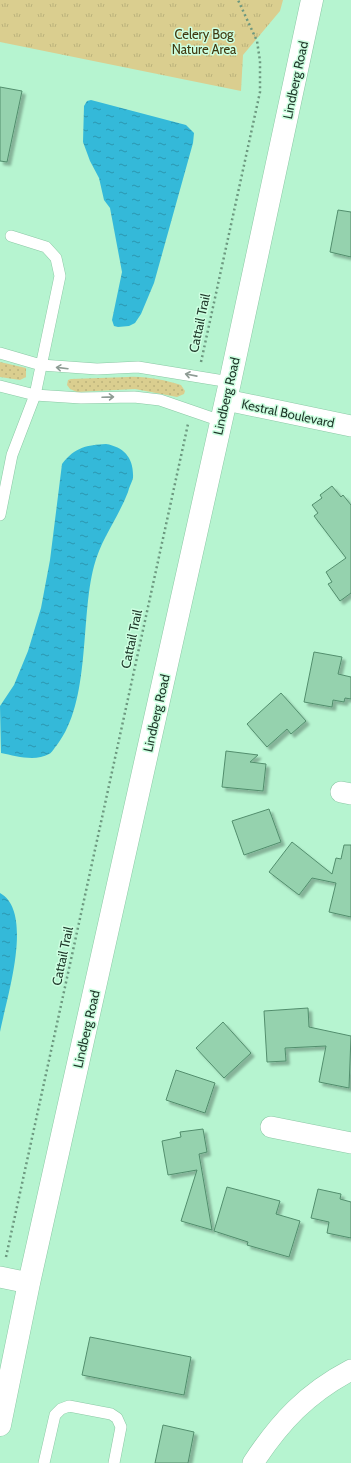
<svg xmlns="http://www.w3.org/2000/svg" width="351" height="1463" viewBox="0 0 351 1463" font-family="Cabin,sans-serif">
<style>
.grass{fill:url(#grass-dots)}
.park{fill:url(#park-tufts)}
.water{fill:url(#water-ripples)}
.building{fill:#95d2ae;stroke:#528e6d;filter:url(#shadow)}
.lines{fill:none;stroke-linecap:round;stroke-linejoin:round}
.service-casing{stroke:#8bc8a5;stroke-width:12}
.minor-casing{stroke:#8bc8a5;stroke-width:22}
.secondary-casing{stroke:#8bc8a5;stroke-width:23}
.path{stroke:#6c987f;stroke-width:2.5;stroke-dasharray:2 3;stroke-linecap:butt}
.service{stroke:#fff;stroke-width:11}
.minor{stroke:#fff;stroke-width:21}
.secondary{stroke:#fff;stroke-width:22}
.oneway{stroke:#8e9b94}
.labels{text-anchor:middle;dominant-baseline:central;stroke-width:3;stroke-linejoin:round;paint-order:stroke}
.park-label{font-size:13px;fill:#40380f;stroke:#cdffe1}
.street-label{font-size:13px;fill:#1e3729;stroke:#cdffe1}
</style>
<defs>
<pattern id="grass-dots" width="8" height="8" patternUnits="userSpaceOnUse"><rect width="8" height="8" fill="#dace8f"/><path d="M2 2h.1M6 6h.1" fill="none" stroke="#bbb27b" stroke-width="1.8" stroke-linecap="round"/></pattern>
<pattern id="park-tufts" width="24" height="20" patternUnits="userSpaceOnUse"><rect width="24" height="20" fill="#dace8f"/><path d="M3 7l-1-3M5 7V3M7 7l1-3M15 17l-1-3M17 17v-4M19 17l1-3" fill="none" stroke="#bbb27b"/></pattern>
<pattern id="water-ripples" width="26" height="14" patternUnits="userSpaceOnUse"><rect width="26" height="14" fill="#34b9d9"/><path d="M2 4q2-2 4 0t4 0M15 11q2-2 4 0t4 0" fill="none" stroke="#2b97b0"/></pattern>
<filter id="shadow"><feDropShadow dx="3.5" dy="3.5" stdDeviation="1" flood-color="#0004"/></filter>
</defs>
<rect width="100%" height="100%" fill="#b6f4d0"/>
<g class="grass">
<polygon points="0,362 26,368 26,377 20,380 0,377"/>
<path d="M128,377C146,376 164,380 181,385L185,391L184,394L177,397L135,389L77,392L70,389L67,385L68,380L71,379Z"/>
</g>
<polygon class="park" points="0,0 283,0 280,11 243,55 241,91 0,42"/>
<g class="water">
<polygon points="91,100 186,125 194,133 193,143 154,283 141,314 135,323 129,326 118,327 114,326 112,320 122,272 110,208 104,200 99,178 90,161 83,142 84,106 87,101"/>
<path d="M106,444C124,447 134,458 133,478C132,482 129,487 128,492C118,518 101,539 94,566C80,619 91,701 57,745C54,748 52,753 49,754C35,762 16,756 1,753L0,706L14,685L28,651L41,608L50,560L62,464C75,447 87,445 106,444Z"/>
<path d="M0,893C35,912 6,1000 0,1032Z"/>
</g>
<g class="building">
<polygon points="0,87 22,91 7,162 0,161"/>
<polygon points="338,210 351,212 351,257 330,252"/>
<polygon points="332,486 341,497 343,495 351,505 351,593 340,601 328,584 332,582 326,572 346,558 314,516 318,513 312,505 322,498 320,495"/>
<polygon points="314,652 342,657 338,674 351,677 351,699 345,698 344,702 333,700 332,707 304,702"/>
<polygon points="281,693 306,721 291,734 287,729 267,747 247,724"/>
<polygon points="226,751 258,755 250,762 266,764 263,791 222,787"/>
<polygon points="269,809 281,842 244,855 232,821"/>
<polygon points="292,842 332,874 336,858 341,859 344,845 351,845 351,917 329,912 336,883 312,878 299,895 269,872"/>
<polygon points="308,1008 309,1027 351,1036 349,1088 319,1082 326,1046 285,1048 286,1061 267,1062 264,1011"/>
<polygon points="223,1022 251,1053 224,1078 196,1048"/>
<polygon points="176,1070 215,1083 205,1113 166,1100"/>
<polygon points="203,1129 207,1152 199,1154 212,1230 181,1221 197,1170 168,1175 162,1141 181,1137 180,1132"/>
<polygon points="227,1187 280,1201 276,1214 300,1221 289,1257 247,1245 248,1242 214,1231"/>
<polygon points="318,1189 341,1194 340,1199 351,1202 351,1238 327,1233 329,1222 311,1218"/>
<polygon points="90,1337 191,1357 184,1395 82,1375"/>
<polygon points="163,1425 194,1432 188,1463 155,1463"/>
</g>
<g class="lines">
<g class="service-casing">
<g id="service">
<polyline points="0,353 41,365 97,369 138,367 230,382"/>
<polyline points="0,386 35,395 81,398 134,397 160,400 221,421"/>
<polyline points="0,515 12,455 35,395 60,276 56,258 46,247 11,236"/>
<polyline points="44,1463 55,1415 61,1409 69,1406 111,1414 117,1418 121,1427 114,1463"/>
</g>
</g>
<g class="minor-casing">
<g id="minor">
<polyline points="226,400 351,426"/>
<polyline points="341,792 351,794"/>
<polyline points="271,1127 351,1143"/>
<polyline points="0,1277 29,1283"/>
<path d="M253,1463C280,1422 307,1393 351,1370"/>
</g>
</g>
<g class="secondary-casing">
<polyline id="secondary" points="0,1425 29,1283 230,382 312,0"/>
</g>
<g class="path">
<polyline points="201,362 260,92 260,61 257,41 238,0"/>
<polyline points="6,1257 188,424"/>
</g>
<use href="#service" class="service"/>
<use href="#minor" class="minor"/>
<use href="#secondary" class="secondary"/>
</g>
<defs><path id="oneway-shaft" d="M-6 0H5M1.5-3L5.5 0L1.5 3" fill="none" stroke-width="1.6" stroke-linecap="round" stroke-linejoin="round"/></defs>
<g class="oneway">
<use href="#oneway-shaft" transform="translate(62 368) rotate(-173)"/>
<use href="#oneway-shaft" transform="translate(191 375) rotate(-169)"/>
<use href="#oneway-shaft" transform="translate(108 397) rotate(-2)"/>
</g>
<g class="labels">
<g class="park-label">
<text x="204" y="34">Celery Bog<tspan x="204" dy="15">Nature Area</tspan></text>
</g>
<g class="street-label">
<text transform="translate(295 80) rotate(-78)">Lindberg Road</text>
<text transform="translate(199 323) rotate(-78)">Cattail Trail</text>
<text transform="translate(226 396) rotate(-77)">Lindberg Road</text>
<text transform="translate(288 413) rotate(12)">Kestral Boulevard</text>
<text transform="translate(131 639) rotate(-78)">Cattail Trail</text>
<text transform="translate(156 713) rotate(-77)">Lindberg Road</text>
<text transform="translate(62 956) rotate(-78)">Cattail Trail</text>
<text transform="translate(86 1029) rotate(-77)">Lindberg Road</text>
</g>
</g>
</svg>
